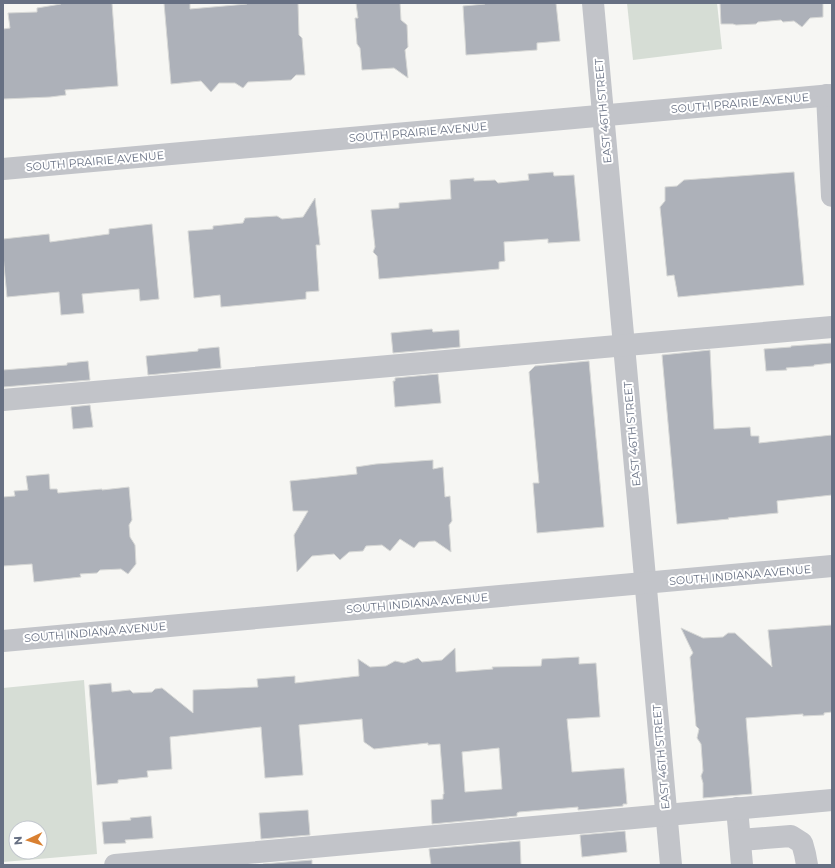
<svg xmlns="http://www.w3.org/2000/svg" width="835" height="868" viewBox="0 0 835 868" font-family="Montserrat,sans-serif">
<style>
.green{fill:#d6ddd5;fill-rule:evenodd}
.building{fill:#adb1b9;stroke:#d7d8d6;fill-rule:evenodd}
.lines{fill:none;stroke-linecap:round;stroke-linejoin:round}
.minor{stroke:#c2c4c9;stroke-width:22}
.labels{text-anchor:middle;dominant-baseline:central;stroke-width:4;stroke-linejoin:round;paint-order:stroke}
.street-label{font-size:11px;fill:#677083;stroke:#fff}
</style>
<rect width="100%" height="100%" fill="#f6f6f3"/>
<g class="green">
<polygon points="627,3 717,3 722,49 633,60"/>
<path d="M84,680L97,854L3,862V688ZM16,828H40V852H16Z"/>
</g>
<g class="building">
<polygon points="61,3 112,3 118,86 65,90 66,95 50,97 3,99 3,29 10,28 8,13 37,12 37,8 61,4"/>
<polygon points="164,3 190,3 190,9 247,4 247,3 298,3 299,35 302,38 305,75 296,75 291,80 248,82 243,88 235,83 219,83 211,92 201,81 171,84"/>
<polygon points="356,3 400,3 401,20 407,25 408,47 405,50 408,78 394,68 362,70 360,48 357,44 355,18 358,18"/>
<polygon points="485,3 556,3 560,41 537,43 537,50 466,55 463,6 485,4"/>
<polygon points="720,3 823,3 823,17 810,18 802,27 794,21 783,22 781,20 758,22 756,24 736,25 733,24 721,24"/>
<polygon points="553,172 554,176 574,175 580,241 548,243 548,239 504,242 505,261 499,262 499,269 379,279 377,256 373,252 375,247 371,210 399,208 399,203 451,199 450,180 474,178 474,181 495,180 498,183 529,180 528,174"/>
<polygon points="794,172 804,285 678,297 674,275 667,276 660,207 665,201 665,187 677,186 684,180"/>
<polygon points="315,198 320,245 316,245 319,291 306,292 306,299 221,307 220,295 194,298 188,231 213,229 213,226 243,223 245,218 277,216 282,219 303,217"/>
<polygon points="152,224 159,299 140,301 139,289 82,294 84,313 61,315 59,292 7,297 3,255 3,239 49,234 50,242 109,234 109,229"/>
<polygon points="432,329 433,332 459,330 460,347 393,353 391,333"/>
<polygon points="832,343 832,363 814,365 814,366 786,368 787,370 766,371 764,349 791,347 791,346"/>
<polygon points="219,347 221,368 148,375 146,356 198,351 198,349"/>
<polygon points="710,350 714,429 750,427 751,436 759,436 759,443 832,435 832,495 777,501 778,513 728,518 729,519 677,524 662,355"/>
<polygon points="88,361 90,380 3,387 3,370 67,365 67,363"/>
<polygon points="589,361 604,527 537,533 533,483 539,483 529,372 535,366"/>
<polygon points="438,374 441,403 395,407 393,381 395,381 395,378"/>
<polygon points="90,405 93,427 73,429 71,407"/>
<polygon points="433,460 433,469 443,467 445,497 450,496 452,521 449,525 451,552 435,541 419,542 414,548 400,539 390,551 382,545 366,546 363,551 349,552 340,560 334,554 312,556 297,572 294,535 308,511 293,511 290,481 357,474 356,467 376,464"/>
<polygon points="49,474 50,489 57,489 58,493 102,489 102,490 129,487 132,520 129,525 130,537 135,545 136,564 128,574 121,569 100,570 97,573 80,574 81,577 34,582 32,564 3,566 3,497 15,496 14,491 28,490 26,476"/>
<polygon points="832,625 832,712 824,713 824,715 803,716 803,714 746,718 752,794 703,798 703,783 701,776 703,771 701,744 697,738 699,729 696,726 690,657 693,653 681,628 703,638 723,637 728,633 735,633 772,667 768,630"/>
<path d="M455,648L456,672L493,669L492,667L541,666L542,659L579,657V664L596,663L600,717L567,719L572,772L624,768L627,804H623V806L578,810V807L519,812L517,813V816L432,824L431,800L443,799V794H444L440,744L428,745V743L374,749L364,742L362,719L299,725L303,775L265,778L261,727L170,737L172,769L147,771L148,777L118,780V783L97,785L89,685L111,683L112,692L130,690L133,693L152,692L155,689L162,688L193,713V690L258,687L257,679L295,676V683L359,676L358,659L370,667L386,666L395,661L404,663L418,658L422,662L442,660ZM499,748L502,789L465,792L462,752Z"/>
<polygon points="308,810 310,835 261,839 259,813"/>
<polygon points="151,816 153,838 125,840 126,843 104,844 102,822 131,820 130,818"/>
<polygon points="625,831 627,852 582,857 580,835"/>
<polygon points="520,841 521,865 431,865 429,849"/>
<polygon points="312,860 312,865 263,865 263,864"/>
</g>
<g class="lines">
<g class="minor">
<polyline points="593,3 671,865"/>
<polyline points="827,95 832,196"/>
<polyline points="3,169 832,95"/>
<polyline points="3,400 832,327"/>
<polyline points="3,641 832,566"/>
<polyline points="737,808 742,865"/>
<polyline points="740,840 791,836 802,843 805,854 807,865"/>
<polyline points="115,865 832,800"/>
</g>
</g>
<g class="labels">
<g class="street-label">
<text transform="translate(740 103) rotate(-5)">SOUTH PRAIRIE AVENUE</text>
<text transform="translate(603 111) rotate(-95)">EAST 46TH STREET</text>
<text transform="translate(418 132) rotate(-5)">SOUTH PRAIRIE AVENUE</text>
<text transform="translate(95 161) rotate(-5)">SOUTH PRAIRIE AVENUE</text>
<text transform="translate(632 434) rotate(-95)">EAST 46TH STREET</text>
<text transform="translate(740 575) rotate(-5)">SOUTH INDIANA AVENUE</text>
<text transform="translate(417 603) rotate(-5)">SOUTH INDIANA AVENUE</text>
<text transform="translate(95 632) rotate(-5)">SOUTH INDIANA AVENUE</text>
<text transform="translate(661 757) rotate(-95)">EAST 46TH STREET</text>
</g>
</g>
<rect width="835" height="868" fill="none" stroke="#677083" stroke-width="8"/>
<g transform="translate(28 840) rotate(266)"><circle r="19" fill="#ffffff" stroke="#c2c6cd"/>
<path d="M0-3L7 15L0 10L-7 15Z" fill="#d98031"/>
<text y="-6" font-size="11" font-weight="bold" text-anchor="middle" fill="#677083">N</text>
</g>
</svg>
